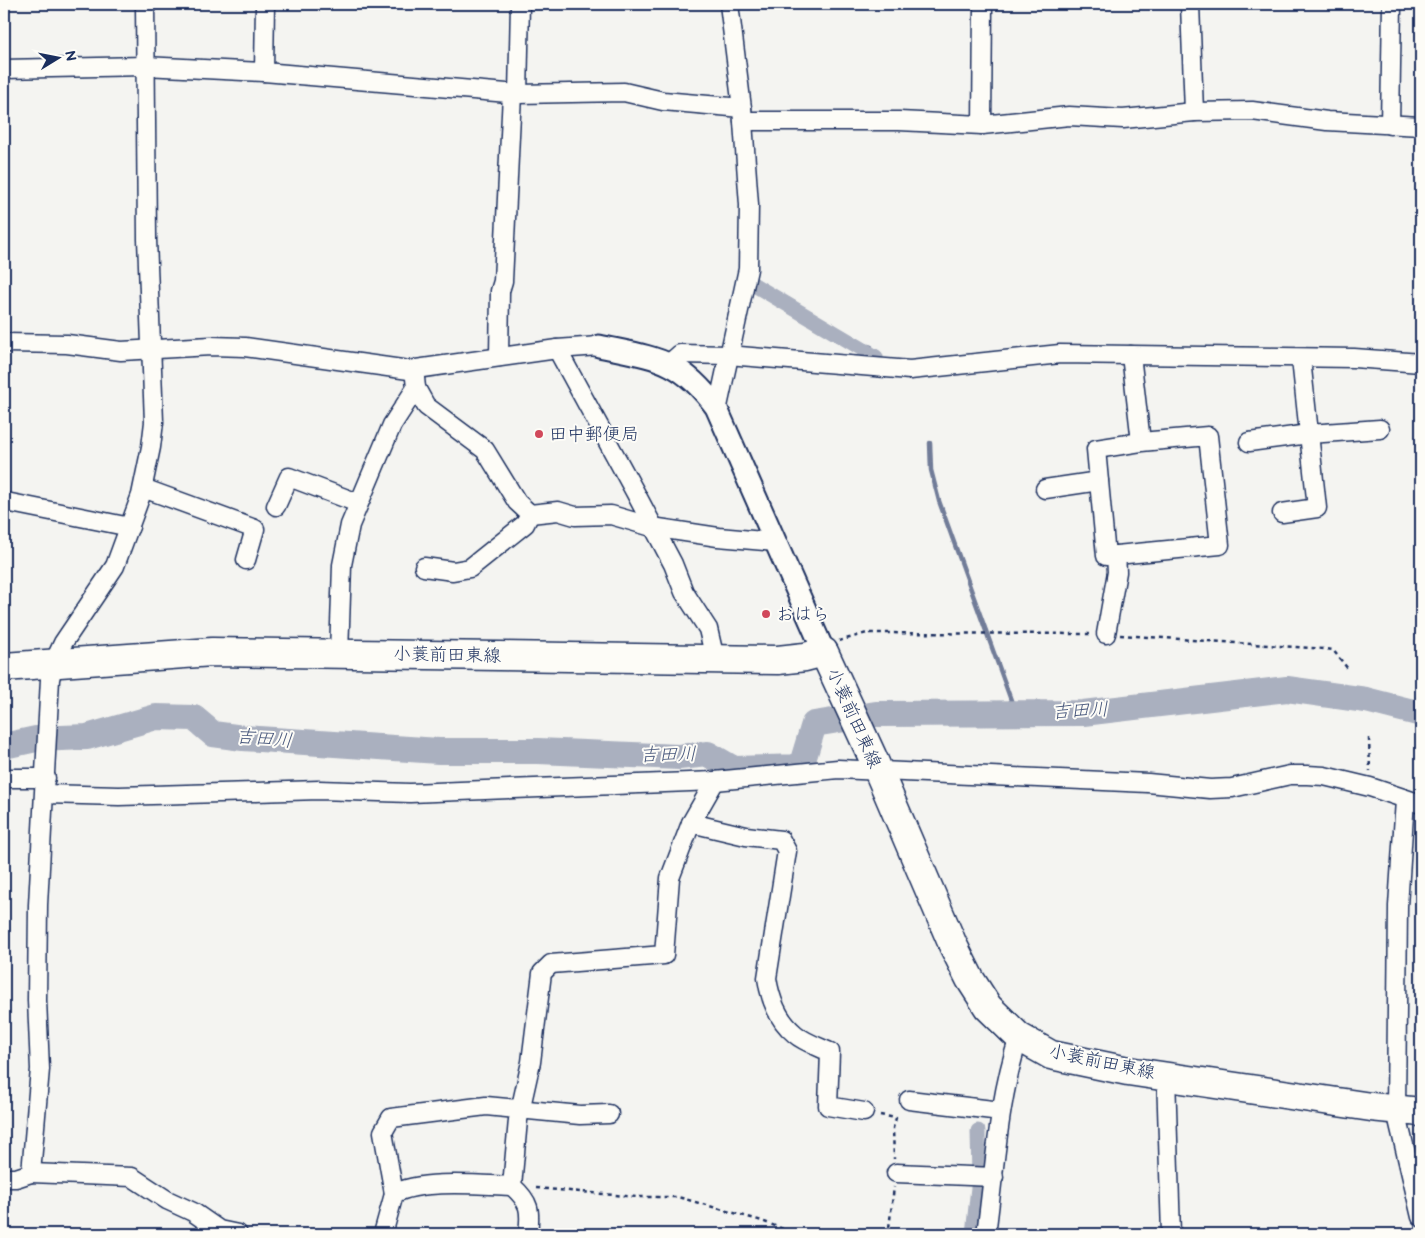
<svg xmlns="http://www.w3.org/2000/svg" width="1425" height="1238" viewBox="0 0 1425 1238" font-family="'Balsamiq Sans','Klee One',sans-serif">
<style>
.lines{fill:none;stroke-linecap:round;stroke-linejoin:round}
.stream{stroke:#717c98;stroke-width:4.5}
.canal{stroke:#aab0bf;stroke-width:15}
.river{stroke:#aab0bf;stroke-width:26}
.minor-casing{stroke:#1b2f5e;stroke-width:21}
.tertiary-casing{stroke:#1b2f5e;stroke-width:25}
.primary-casing{stroke:#1b2f5e;stroke-width:31}
.path{stroke:#1b2f5e;stroke-width:2.5;stroke-dasharray:4 4;stroke-linecap:butt}
.minor{stroke:#fdfcf7;stroke-width:18}
.tertiary{stroke:#fdfcf7;stroke-width:21}
.primary{stroke:#fdfcf7;stroke-width:28}
.poi-dot{fill:#d1495b;stroke:#fdfcf7;stroke-width:2}
.labels{text-anchor:middle;dominant-baseline:central;stroke-width:4;stroke-linejoin:round;paint-order:stroke}
.poi-label{font-size:18px;fill:#1b2f5e;stroke:#fdfcf7;text-anchor:start}
.street-label{font-size:18px;fill:#1b2f5e;stroke:#fdfcf7}
.water-label{font-size:19px;font-style:italic;fill:#46567b;stroke:#fdfcf7}
</style>
<rect width="100%" height="100%" fill="#f4f4f1"/>
<filter id="ink" filterUnits="userSpaceOnUse"><feTurbulence type="fractalNoise" baseFrequency=".02" numOctaves="2"/><feDisplacementMap in="SourceGraphic" scale="10" xChannelSelector="R" yChannelSelector="G"/><feConvolveMatrix kernelMatrix="1 2 1 2 8 2 1 2 1" color-interpolation-filters="sRGB"/></filter>
<g filter="url(#ink)">
<g class="lines">
<g class="stream">
<polyline points="847,340 871,347"/>
<polyline points="930,443 931,470 939,501 1016,714"/>
</g>
<g class="canal">
<polyline points="751,283 876,357"/>
<polyline points="973,1234 979,1178 978,1131"/>
</g>
<polyline class="river" points="4,746 36,739 87,737 156,717 194,718 213,734 243,738 439,751 538,751 679,757 708,754 734,769 801,767 814,724 876,714 1083,713 1287,689 1366,700 1421,714"/>
<g class="minor-casing">
<g id="minor">
<polyline points="1190,4 1194,112"/>
<polyline points="4,69 145,66 264,72 518,94 624,92 663,101 742,108"/>
<polyline points="264,72 265,4"/>
<polyline points="518,94 520,4"/>
<polyline points="743,121 899,121 982,125 1069,116 1123,119 1194,112 1252,111 1327,121 1421,126"/>
<polyline points="982,125 983,4"/>
<polyline points="1390,125 1392,4"/>
<polyline points="4,343 67,344 121,351 211,346 245,347 409,370 557,349 599,346"/>
<polyline points="557,349 635,492 673,564 684,592 708,629 715,659"/>
<polyline points="1131,355 1141,442"/>
<polyline points="499,357 500,291 503,281 512,94"/>
<polyline points="670,363 680,354 728,355 910,370 1060,354 1354,358 1421,363"/>
<polyline points="416,388 426,406 485,450 517,502 530,514 558,511 575,516 611,515 652,527 718,537 775,542"/>
<polyline points="717,411 748,269 749,205 742,108 729,4"/>
<polygon points="1208,436 1220,545 1106,556 1096,449 1141,442"/>
<polyline points="1249,442 1309,434 1380,429"/>
<polyline points="143,488 255,529 246,560"/>
<polyline points="1045,489 1099,481"/>
<polyline points="6,502 130,527"/>
<polyline points="276,506 289,477 358,503"/>
<polyline points="1282,513 1317,508 1301,359"/>
<polyline points="424,567 453,571 470,568 525,524 530,514"/>
<polyline points="1106,634 1117,572 1116,555"/>
<polyline points="339,654 342,565 350,525 392,425 416,388 415,378"/>
<polyline points="4,778 46,778"/>
<polyline points="45,794 119,796 319,790 410,793 715,781 838,769 1148,783 1210,789 1232,788 1290,775 1307,775 1324,776 1370,787 1421,804"/>
<polyline points="1405,800 1398,906 1396,1111 1421,1217"/>
<path d="M691,823L746,836L781,840L787,851L767,978C770,998 778,1020 795,1034C804,1042 819,1047 830,1052L828,1106L864,1112"/>
<polyline points="1166,1076 1171,1234"/>
<polyline points="909,1100 1001,1111"/>
<polyline points="31,1173 132,1177 167,1200 193,1212 219,1230 238,1234"/>
<polyline points="896,1173 994,1177"/>
<polyline points="4,1178 16,1178 31,1173 40,1069 37,1000 38,905 50,679 54,662 63,643 115,566 141,495 151,447 154,422 147,239 145,4"/>
<polyline points="394,1194 383,1132 391,1118 486,1106 580,1115 609,1114"/>
<path d="M383,1234L394,1194C420,1179 482,1185 512,1186"/>
<path d="M528,1234C531,1210 530,1202 512,1186L518,1120L531,1062L542,973L551,964L664,955L670,878L691,823L715,781"/>
<path d="M986,1234C995,1168 998,1100 1019,1037"/>
</g>
</g>
<g class="tertiary-casing">
<path id="tertiary" d="M599,346C655,358 680,358 716,407L824,652"/>
</g>
<g class="primary-casing">
<polyline id="primary" points="4,667 212,652 778,660 805,657 824,652 872,756 953,945 970,979 988,1007 1019,1037 1051,1055 1128,1071 1371,1107 1421,1112"/>
</g>
<g class="path">
<polyline points="1120,635 1325,649 1333,650 1348,669"/>
<polyline points="839,641 867,633 1092,634"/>
<polyline points="1369,738 1370,771"/>
<polyline points="880,1115 896,1118 893,1128 894,1159"/>
<polyline points="536,1188 637,1197 678,1197 762,1221 796,1234"/>
<polyline points="885,1234 889,1228 894,1187"/>
</g>
<use href="#minor" class="minor"/>
<use href="#tertiary" class="tertiary"/>
<use href="#primary" class="primary"/>
</g>
</g>
<g class="poi-dot">
<circle cx="539" cy="434" r="5"/>
<circle cx="766" cy="614" r="5"/>
</g>
<g class="labels">
<g class="poi-label">
<text x="549" y="434">田中郵便局</text>
<text x="776" y="614">おはら</text>
</g>
<g class="street-label">
<text transform="translate(447 655) rotate(1)">小蓑前田東線</text>
<text transform="translate(854 718) rotate(66)">小蓑前田東線</text>
<text transform="translate(1102 1062) rotate(12)">小蓑前田東線</text>
</g>
<g class="water-label">
<text transform="translate(1080 711) rotate(-3)">吉田川</text>
<text transform="translate(264 739) rotate(5)">吉田川</text>
<text transform="translate(668 755) rotate(-1)">吉田川</text>
</g>
</g>
<rect width="1425" height="1238" fill="none" stroke="#fdfcf7" stroke-width="20"/>
<rect x="10" y="10" width="1405" height="1218" fill="none" stroke="#1b2f5e" stroke-width="2" filter="url(#ink)"/>
<g transform="translate(58 58) rotate(80)" stroke="#fdfcf7" stroke-width="4" paint-order="stroke">
<path d="M0-4L9 19L0 12L-9 19Z" fill="#1b2f5e"/>
<text y="-8" font-size="14" font-weight="bold" text-anchor="middle" fill="#1b2f5e">N</text>
</g>
</svg>
